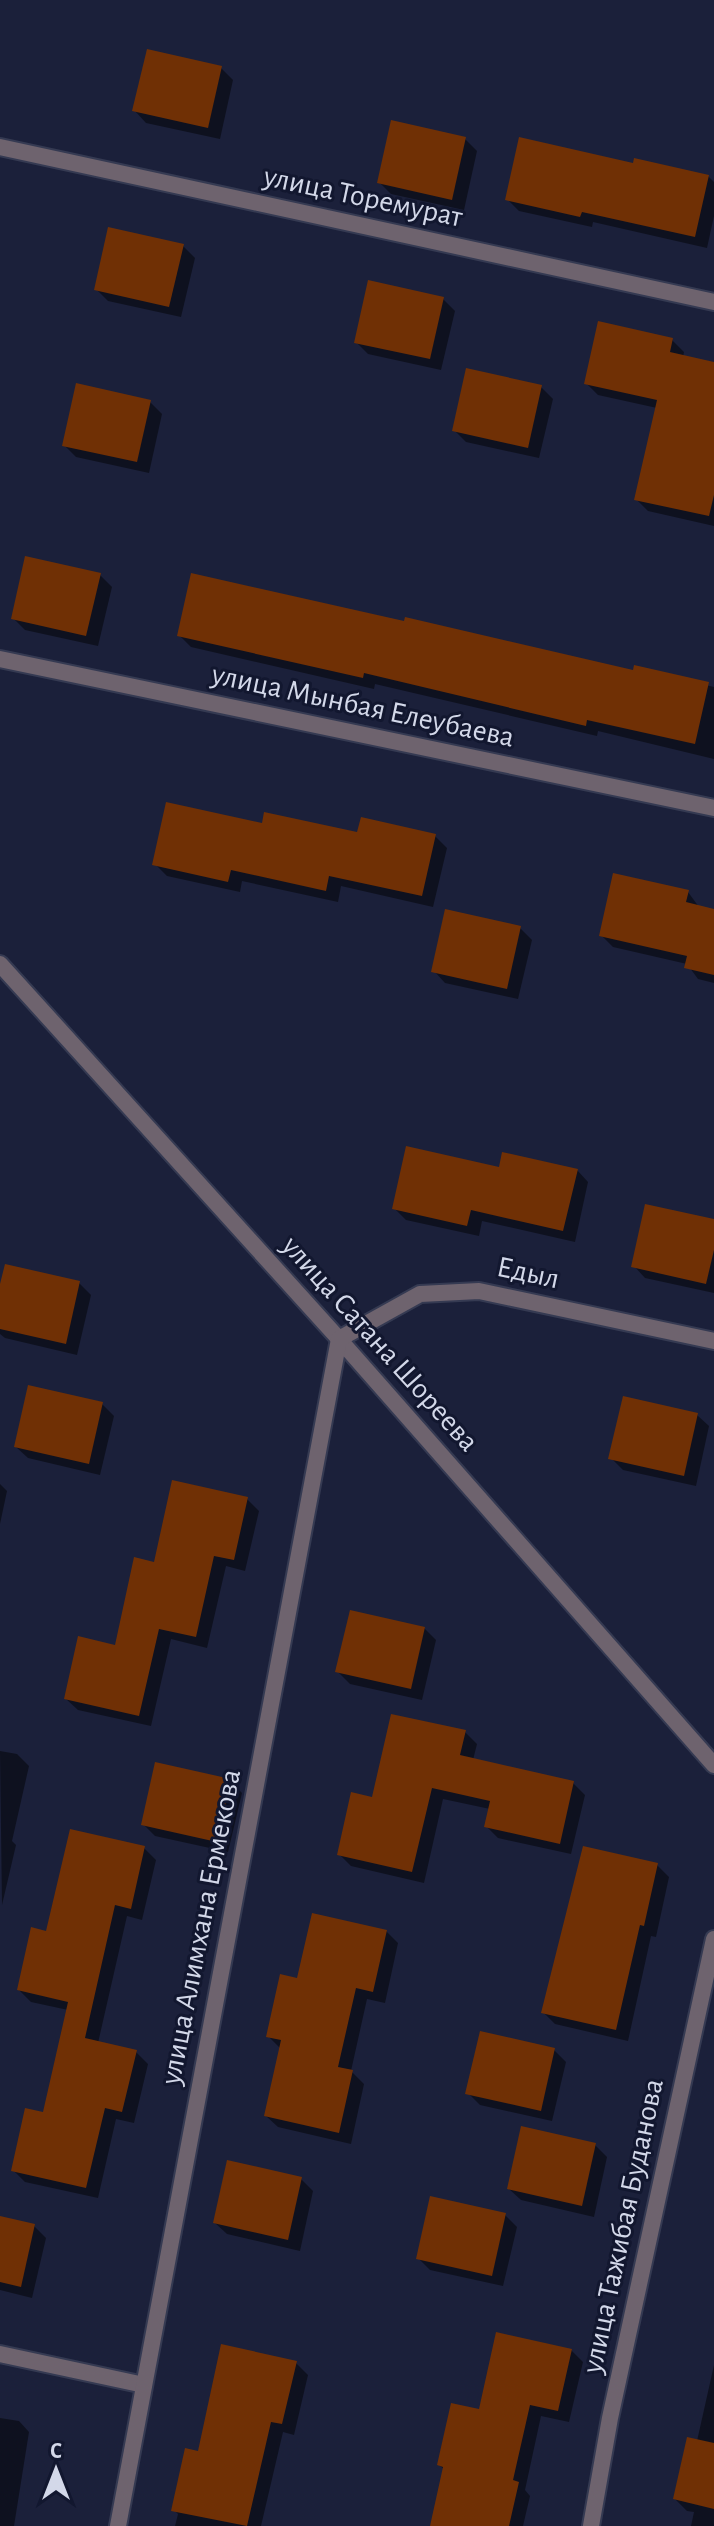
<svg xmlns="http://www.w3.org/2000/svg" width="714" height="2526" viewBox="0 0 714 2526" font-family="'Alegreya Sans',sans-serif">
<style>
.shadow{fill:#0007}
.building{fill:#703005}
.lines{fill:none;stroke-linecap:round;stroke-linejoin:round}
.minor-casing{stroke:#353a52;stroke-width:20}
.minor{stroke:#6e636e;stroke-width:16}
.labels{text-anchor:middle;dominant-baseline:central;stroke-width:6;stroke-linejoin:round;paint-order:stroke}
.street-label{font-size:30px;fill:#d3d8e9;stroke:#12172f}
</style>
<rect width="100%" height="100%" fill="#1b203a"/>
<g class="shadow">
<polygon points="221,68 233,80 220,139 146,123 135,111"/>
<polygon points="465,139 477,151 464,210 391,194 379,182"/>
<polygon points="634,165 708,176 714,182 714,216 707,248 593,222 592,227 519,211 507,199"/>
<polygon points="183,246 195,258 181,317 108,301 96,289"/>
<polygon points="443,299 455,311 441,370 368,354 356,342"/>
<polygon points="672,340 684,352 683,357 714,364 714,526 648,511 636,499 657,408 598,395 586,383"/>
<polygon points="541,387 553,399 539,458 466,442 454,430"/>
<polygon points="150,402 162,414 149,473 76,457 64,445"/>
<polygon points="100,575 112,587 98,646 25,630 13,618"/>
<polygon points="179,635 634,673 635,668 714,687 714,759 598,731 597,736 375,684 374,689 191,647"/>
<polygon points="263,826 359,835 435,836 447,848 433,907 341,886 338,902 242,881 240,892 167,876 155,864"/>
<polygon points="688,892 699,907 714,911 714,983 698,979 687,964 613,947 601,935"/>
<polygon points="520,928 532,940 518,999 445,983 434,971"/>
<polygon points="500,1169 577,1170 588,1182 575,1242 482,1221 479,1236 406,1220 394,1208"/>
<polygon points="714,1222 714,1293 645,1278 634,1266"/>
<polygon points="79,1283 91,1295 77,1355 5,1338 0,1334 0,1293"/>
<polygon points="102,1404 114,1416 100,1475 28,1458 16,1447"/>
<polygon points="697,1415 709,1426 696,1486 623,1470 611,1458"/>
<polygon points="0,1484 7,1491 0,1524"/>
<polygon points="247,1499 259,1511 245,1571 226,1566 207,1648 171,1639 151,1726 78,1710 66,1699 116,1647 155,1564"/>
<polygon points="424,1628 436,1640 422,1700 350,1684 338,1672"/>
<polygon points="465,1732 477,1744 473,1760 573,1783 585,1795 571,1854 498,1838 486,1826 490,1809 443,1799 424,1883 351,1866 339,1854 374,1799"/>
<polygon points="0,1751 17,1754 29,1766 12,1841 16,1845 2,1905"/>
<polygon points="230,1781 242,1793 228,1852 155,1836 143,1824"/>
<polygon points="144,1848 156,1860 142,1920 127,1916 98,2043 136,2052 148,2064 134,2123 116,2119 98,2198 25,2182 13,2170 45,2114 68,2010 31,2002 19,1990 48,1933"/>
<polygon points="657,1865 669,1877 656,1937 651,1936 628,2041 555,2024 543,2012"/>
<polygon points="386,1931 398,1943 385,2003 367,1999 351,2071 364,2084 351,2144 278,2127 266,2116 281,2049 268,2036 298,1981"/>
<polygon points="554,2050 566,2062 552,2121 480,2105 468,2093"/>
<polygon points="595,2145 607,2157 594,2217 521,2200 509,2189"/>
<polygon points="301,2179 313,2191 300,2251 227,2234 215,2223"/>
<polygon points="505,2215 517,2227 503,2286 430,2270 418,2258"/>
<polygon points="0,2218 34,2226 46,2238 32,2298 0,2290"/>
<polygon points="571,2350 583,2362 569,2422 541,2416 525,2490 530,2496 523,2526 432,2526 445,2470 439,2465 481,2411"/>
<polygon points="296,2363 308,2375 294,2435 283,2432 261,2526 175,2526 178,2514 174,2510 199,2453"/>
<polygon points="714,2365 714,2526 691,2526 694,2512 687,2511 675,2499 697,2441"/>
<polygon points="0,2418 19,2421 29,2432 14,2526 0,2526"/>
</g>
<g class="building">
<polygon points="147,49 222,66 208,128 132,111"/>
<polygon points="391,120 466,137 452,200 377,183"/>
<polygon points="519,137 633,163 634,158 709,175 695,237 582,212 580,217 505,200"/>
<polygon points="108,227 184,244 169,307 94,290"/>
<polygon points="368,280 444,297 430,359 354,343"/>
<polygon points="598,321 673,338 670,352 714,362 714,495 709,516 634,500 657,400 584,384"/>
<polygon points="466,368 542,385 528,448 452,431"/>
<polygon points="76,383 151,400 137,462 62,446"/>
<polygon points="25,556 101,573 86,636 11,619"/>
<polygon points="191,573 404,621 405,617 633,670 634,665 709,682 695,744 587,720 586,726 364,673 363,678 177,636"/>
<polygon points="166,802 262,823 264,812 357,832 361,817 436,834 422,896 329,876 326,891 231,870 228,882 152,865"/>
<polygon points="613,873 689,890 686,902 714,909 714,975 684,968 687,956 599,936"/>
<polygon points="445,909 521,926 507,989 431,972"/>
<polygon points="406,1146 499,1167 502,1152 578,1169 563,1231 471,1210 467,1226 392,1209"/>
<polygon points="645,1204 714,1219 714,1250 706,1284 631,1267"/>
<polygon points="5,1264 80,1281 66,1344 0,1329 0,1284"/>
<polygon points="28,1385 103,1402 89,1464 14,1447"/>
<polygon points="623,1396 698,1413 684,1476 608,1459"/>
<polygon points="172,1480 248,1497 234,1560 214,1556 196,1637 159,1629 139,1716 64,1699 78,1636 115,1645 134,1557 154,1562"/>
<polygon points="350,1610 425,1627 411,1689 335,1672"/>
<polygon points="391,1714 466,1730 460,1755 574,1781 560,1844 484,1827 490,1801 432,1788 412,1872 337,1855 351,1792 372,1797"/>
<polygon points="155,1762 231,1779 217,1842 141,1825"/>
<polygon points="70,1829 145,1846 131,1909 115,1905 85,2038 137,2050 122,2112 105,2108 86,2188 11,2171 25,2108 43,2112 68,2002 17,1990 31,1927 46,1931"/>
<polygon points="583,1846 658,1863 644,1926 640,1925 616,2030 541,2013"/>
<polygon points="312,1913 387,1930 373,1992 356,1988 338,2067 353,2070 339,2133 264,2116 281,2040 266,2037 280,1974 297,1978"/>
<polygon points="480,2031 555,2048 541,2111 465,2094"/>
<polygon points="521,2126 596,2143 582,2206 507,2189"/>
<polygon points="227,2160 302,2177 288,2240 213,2223"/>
<polygon points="430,2196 506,2213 492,2276 416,2259"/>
<polygon points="0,2216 35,2224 21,2287 0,2282"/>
<polygon points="496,2332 572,2349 558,2411 530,2405 513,2480 519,2482 509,2526 430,2526 443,2467 437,2465 451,2403 479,2409"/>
<polygon points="221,2344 297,2361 282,2424 271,2422 247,2526 171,2511 185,2448 198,2451"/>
<polygon points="687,2437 714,2443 714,2509 673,2499"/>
</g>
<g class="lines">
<g class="minor-casing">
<g id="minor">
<polyline points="0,147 714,302"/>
<polyline points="0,659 714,808"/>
<polyline points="0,964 339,1339 714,1765"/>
<polyline points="0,2354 144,2385"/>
<polyline points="118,2526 339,1339 420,1294 479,1291 714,1341"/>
<polyline points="591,2526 610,2418 714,1939"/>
</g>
</g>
<use href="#minor" class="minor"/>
</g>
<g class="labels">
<g class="street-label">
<text transform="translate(363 197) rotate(12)">улица Торемурат</text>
<text transform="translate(363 706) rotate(12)">улица Мынбая Елеубаева</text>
<text transform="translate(528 1273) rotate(12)">Едыл</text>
<text transform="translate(380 1344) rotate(48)">улица Сатана Шореева</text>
<text transform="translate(201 1927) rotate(-79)">улица Алимхана Ермекова</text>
<text transform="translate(623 2226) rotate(-78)">улица Тажибая Буданова</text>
</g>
</g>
<g transform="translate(56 2470)" stroke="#12172f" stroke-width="6" paint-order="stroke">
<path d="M0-6L14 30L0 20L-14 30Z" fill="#d3d8e9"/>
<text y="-12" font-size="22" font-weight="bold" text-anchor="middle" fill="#d3d8e9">С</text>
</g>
</svg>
